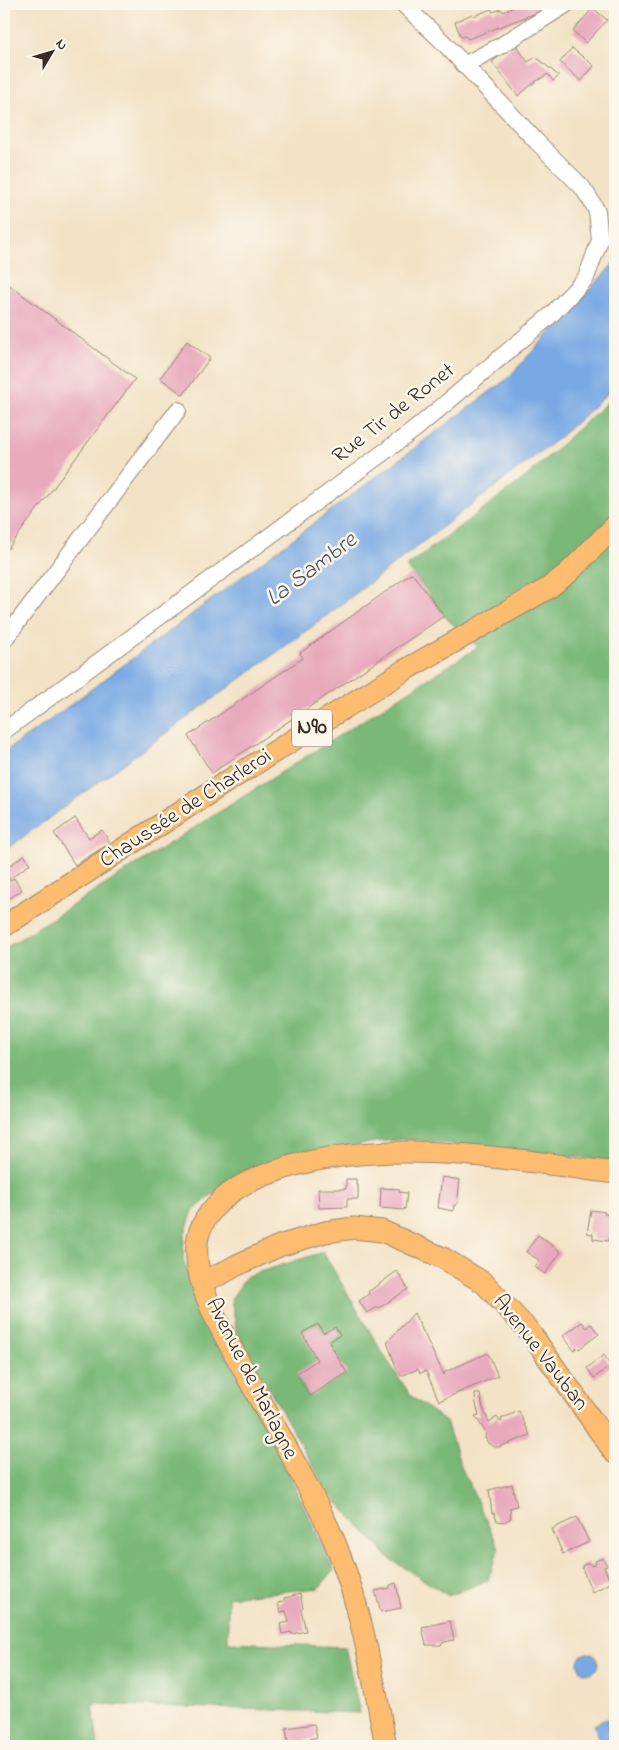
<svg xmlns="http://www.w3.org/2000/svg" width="619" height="1750" viewBox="0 0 619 1750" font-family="'Indie Flower',sans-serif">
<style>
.forest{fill:#79b878;stroke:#5a714b}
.water{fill:#79a9e4;stroke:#5a6a81}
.building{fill:#e8a9bc}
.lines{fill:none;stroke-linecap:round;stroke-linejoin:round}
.minor-casing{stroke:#978672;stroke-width:18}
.major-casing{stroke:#978672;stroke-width:23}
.minor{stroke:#fff;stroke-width:16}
.major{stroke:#fdbc70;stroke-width:21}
.labels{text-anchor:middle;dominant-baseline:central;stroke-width:5;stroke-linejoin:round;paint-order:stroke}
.shield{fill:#fbf7ec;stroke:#75685c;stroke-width:1}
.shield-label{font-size:21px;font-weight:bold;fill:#3b2a1e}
.street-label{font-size:22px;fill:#3b2a1e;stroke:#fbf7ec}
.water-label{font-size:24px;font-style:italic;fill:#515663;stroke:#fbf7ec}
</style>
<rect width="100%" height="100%" fill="#fbf7ec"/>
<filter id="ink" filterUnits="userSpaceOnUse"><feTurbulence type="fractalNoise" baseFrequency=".02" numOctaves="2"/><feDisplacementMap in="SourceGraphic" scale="10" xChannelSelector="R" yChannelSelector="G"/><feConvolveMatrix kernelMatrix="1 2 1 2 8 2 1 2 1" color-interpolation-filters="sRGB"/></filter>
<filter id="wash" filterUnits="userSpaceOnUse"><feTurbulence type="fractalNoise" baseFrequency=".0096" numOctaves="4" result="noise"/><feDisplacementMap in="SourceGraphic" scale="20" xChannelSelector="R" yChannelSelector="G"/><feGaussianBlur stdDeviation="1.12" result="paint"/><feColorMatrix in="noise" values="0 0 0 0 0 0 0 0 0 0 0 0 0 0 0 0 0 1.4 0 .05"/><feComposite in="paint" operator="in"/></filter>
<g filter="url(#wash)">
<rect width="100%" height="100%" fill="#f3e2c6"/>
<g class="forest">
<polygon points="615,395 615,1161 403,1139 327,1148 273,1161 221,1187 193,1211 184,1236 183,1259 206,1317 276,1447 334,1570 319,1588 228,1597 228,1642 345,1647 360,1713 93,1704 98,1746 4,1746 4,949 478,647 444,616 424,587 406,567 527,476"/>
<polygon points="323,1252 385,1357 411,1396 446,1422 462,1469 499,1548 488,1580 449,1596 390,1559 328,1492 237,1333 231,1299 247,1276"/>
</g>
<g class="water">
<polygon points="615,262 615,387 560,437 321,620 4,851 4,752 50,720 507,379"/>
<circle cx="588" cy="1663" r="10"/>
<polygon points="606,1719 609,1721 610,1725 608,1727 615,1741 611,1746 603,1746 594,1725"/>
</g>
<g id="blocks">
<g class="building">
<polygon points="520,4 541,4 544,10 468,39 465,36 461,37 455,22 472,14 474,16 491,9 493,12 501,9 503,12"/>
<polygon points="593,8 607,20 586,43 573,31"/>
<polygon points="515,44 528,62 536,57 559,76 553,81 548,74 535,82 518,96 492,62"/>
<polygon points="572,48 594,66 581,81 560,62"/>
<polygon points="4,281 135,379 4,554"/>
<polygon points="187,341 210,358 183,395 160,378"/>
<polygon points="412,573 444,616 212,773 188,736 303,658 300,653"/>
<polygon points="75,818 89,838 102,830 110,843 75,865 54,833"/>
<polygon points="24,855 30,864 8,880 4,873 4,870"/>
<polygon points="14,878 22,890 4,902 4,885"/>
<polygon points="442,1177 460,1180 457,1205 454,1205 453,1211 438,1208"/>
<polygon points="346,1179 356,1179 356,1185 358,1185 358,1199 347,1199 347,1207 319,1208 318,1189 346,1189"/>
<polygon points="381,1188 399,1189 399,1192 407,1193 405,1209 404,1208 404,1210 380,1208"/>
<polygon points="591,1210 605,1212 604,1214 612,1215 611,1226 613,1226 612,1236 610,1236 608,1241 593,1239 593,1234 587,1233"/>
<polygon points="538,1235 561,1252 545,1274 535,1267 539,1260 526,1252"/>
<polygon points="397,1271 408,1289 379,1308 378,1307 367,1313 359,1301 369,1294 368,1292"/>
<polygon points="414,1313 444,1375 445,1372 488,1353 498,1376 439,1401 426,1371 420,1373 418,1369 401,1376 395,1364 387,1342"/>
<polygon points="582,1322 587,1328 591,1324 599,1334 579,1349 577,1347 574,1350 563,1336"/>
<polygon points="318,1324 323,1333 335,1327 340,1335 329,1342 347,1373 310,1396 296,1374 317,1360 302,1333"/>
<polygon points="604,1355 611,1366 594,1378 587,1368"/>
<polygon points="475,1394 480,1394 483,1408 489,1422 497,1417 500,1422 502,1421 501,1419 519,1411 530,1435 499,1447 494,1447 488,1443 485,1438 486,1433 475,1416 479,1415 476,1404"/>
<polygon points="512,1484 517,1506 510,1508 511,1518 504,1522 497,1521 494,1513 492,1513 489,1490"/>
<polygon points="577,1517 589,1542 563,1554 552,1529"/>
<polygon points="603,1558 607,1566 604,1567 611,1583 592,1592 582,1568 583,1565 588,1563 592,1566 596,1564 595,1561"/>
<polygon points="396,1583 401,1608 381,1612 375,1591 390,1588 390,1585"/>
<polygon points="300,1594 303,1608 301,1610 306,1631 292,1634 291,1632 282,1634 280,1624 289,1622 286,1611 280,1612 278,1603 284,1601 284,1598"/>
<polygon points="450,1621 454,1640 444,1642 441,1645 426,1645 422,1627"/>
<polygon points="314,1724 317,1737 302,1741 303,1746 281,1746 281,1744 288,1743 286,1728"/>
</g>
</g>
</g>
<g filter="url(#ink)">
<use href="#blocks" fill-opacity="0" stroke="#978672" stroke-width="1"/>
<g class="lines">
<g class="minor-casing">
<g id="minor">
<polyline points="464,65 500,46 567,4"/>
<polyline points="4,640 178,410"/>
<polyline points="4,731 414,430 551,315 586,278 600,240 597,211 590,199 582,187 537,142 442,41 403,4"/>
</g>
</g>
<g class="major-casing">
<g id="major">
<polyline points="4,926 223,784 405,670 547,589 568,573 615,526"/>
<polyline points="201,1281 221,1274 237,1265 279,1246 325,1232 354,1228 382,1231 443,1258 484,1283 529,1331 615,1453"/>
<path d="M386,1746C372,1673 360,1597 329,1529C305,1477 275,1428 248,1378C228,1340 193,1289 197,1244C198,1226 211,1209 224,1198C241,1183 261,1176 282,1169C386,1136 510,1159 615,1173"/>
</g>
</g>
<use href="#minor" class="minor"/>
<use href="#major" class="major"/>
</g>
</g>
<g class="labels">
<rect class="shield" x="292" y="709.5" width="40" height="37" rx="4"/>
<g class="shield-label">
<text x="312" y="728">N90</text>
</g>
<g class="street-label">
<text transform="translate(394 414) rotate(-38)">Rue Tir de Ronet</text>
<text transform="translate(186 809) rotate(-33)">Chaussée de Charleroi</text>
<text transform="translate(540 1353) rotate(52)">Avenue Vauban</text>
<text transform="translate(251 1379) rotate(63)">Avenue de Marlagne</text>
</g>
<g class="water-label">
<text transform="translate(312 570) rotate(-37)">La Sambre</text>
</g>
</g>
<rect width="619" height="1750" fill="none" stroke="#fbf7ec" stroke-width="20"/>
<g transform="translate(52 52) rotate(52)" stroke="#fbf7ec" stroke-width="4" paint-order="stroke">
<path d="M0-4L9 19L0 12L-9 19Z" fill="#3b2a1e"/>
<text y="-8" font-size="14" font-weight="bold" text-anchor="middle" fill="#3b2a1e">N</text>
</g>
</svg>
